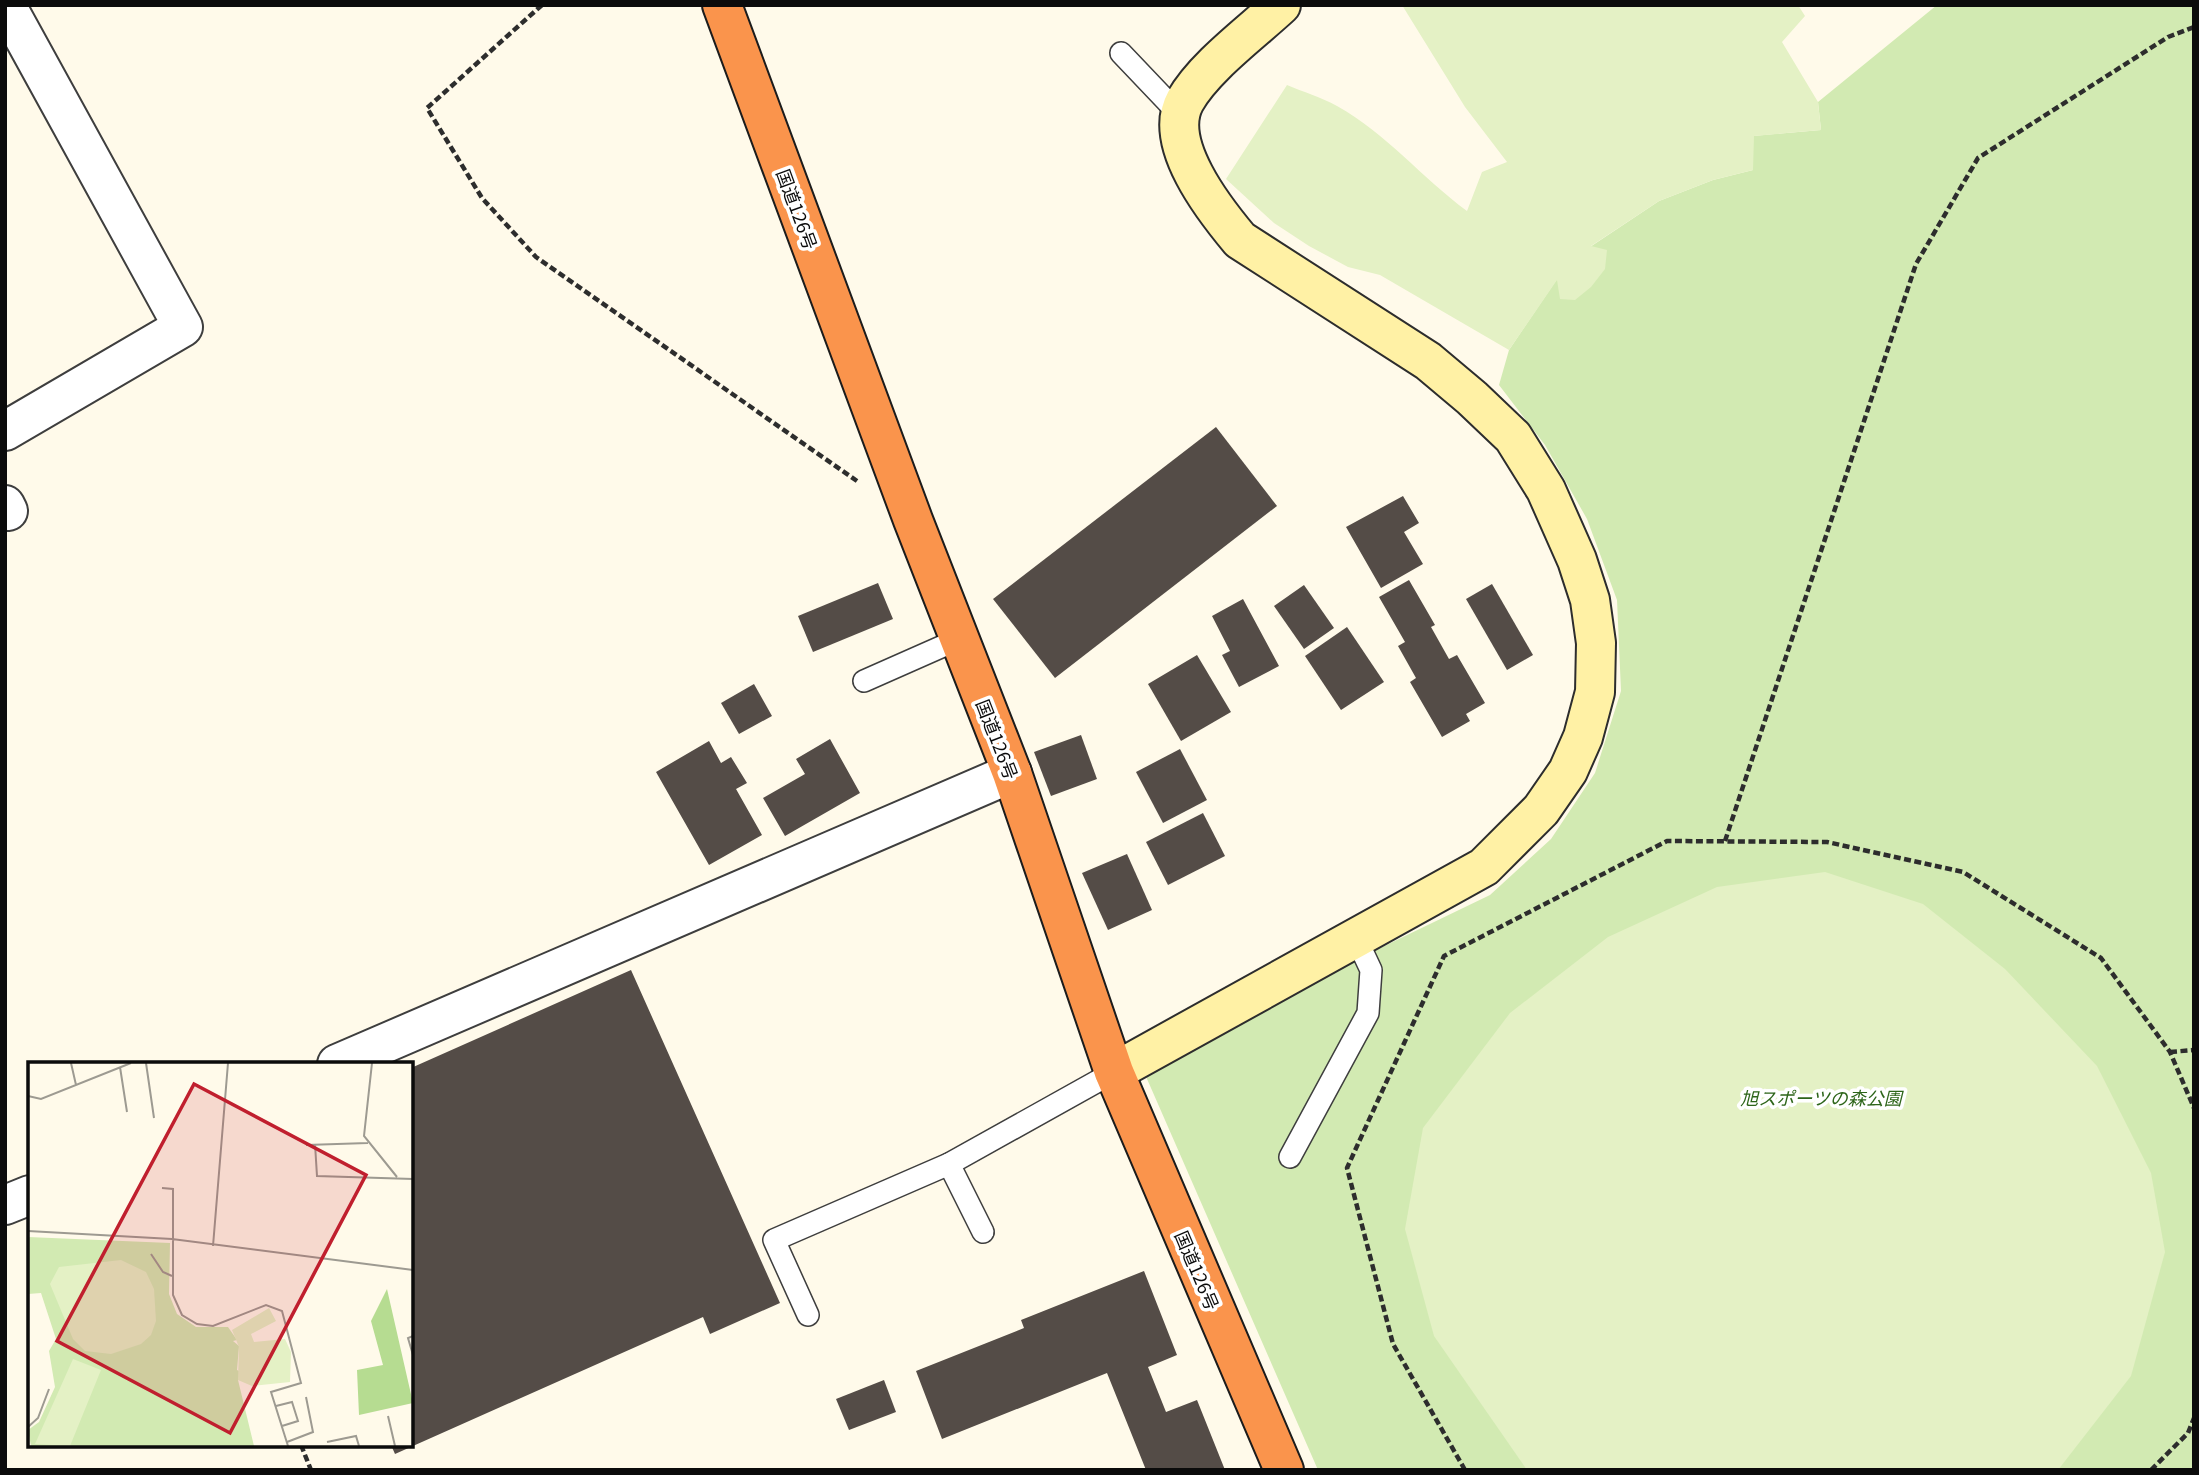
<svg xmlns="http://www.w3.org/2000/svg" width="2199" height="1475" viewBox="0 0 2199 1475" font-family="Georgia,'Noto Sans JP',serif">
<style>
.green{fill:#d2eab2}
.pitch{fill:#e4f1c5}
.building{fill:#544c47}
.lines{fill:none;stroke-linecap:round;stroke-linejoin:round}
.lane-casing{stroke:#3e3e3e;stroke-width:24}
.street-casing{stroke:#3e3e3e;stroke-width:42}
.secondary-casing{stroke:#2d2d2d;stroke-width:42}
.highway-casing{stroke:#1c1c1c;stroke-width:42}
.path{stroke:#2d2d2d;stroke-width:4.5;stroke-dasharray:7 3.5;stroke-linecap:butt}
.lane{stroke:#fff;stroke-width:21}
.street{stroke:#fff;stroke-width:38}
.secondary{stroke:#fff1a5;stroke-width:38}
.highway{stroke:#fa944c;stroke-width:38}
.labels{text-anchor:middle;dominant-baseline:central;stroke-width:7;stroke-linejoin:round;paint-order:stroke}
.street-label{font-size:18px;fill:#0b0b0b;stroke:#fff}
.park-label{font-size:18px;font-style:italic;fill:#2d651a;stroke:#fff}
.inset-road{fill:none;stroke:#9d9a91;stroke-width:2}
.view{fill:#c01f2e;fill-opacity:0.15;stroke:#c01f2e;stroke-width:3.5}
.inset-edge{fill:none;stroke:#0b0b0b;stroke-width:3.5}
</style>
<rect width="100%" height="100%" fill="#fffaea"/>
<polygon class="green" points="1937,5 2194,5 2194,1470 1318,1470 1144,1072 1347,964 1490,895 1551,839 1595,773 1621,691 1617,600 1587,519 1545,445 1499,385 1509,350 1557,279 1590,247 1659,201 1713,180 1753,170 1753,136 1821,130 1818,102"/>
<g class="pitch">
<path d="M1402,5H1798L1805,16L1782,42L1818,102L1821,130L1754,136L1753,170L1713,180L1659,201L1591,246L1607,250L1605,269L1591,287L1575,300L1560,299L1557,280L1509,350L1380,275L1348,267L1309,246L1274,223L1226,179L1287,85C1303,92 1321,97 1337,106C1386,133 1422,178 1467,211L1482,172L1507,162L1465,107Z"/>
<polygon points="1825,872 1923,904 2005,969 2097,1066 2151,1173 2165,1252 2131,1376 2058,1470 1527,1470 1434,1336 1405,1229 1423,1128 1510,1013 1608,937 1717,887"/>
</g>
<g class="building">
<polygon points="1216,427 1277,506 1055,678 993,599"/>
<polygon points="1403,496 1419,523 1404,532 1423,564 1381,588 1346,527"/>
<polygon points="1409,580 1435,625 1431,627 1449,659 1457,655 1485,703 1466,714 1470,721 1442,737 1410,682 1416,678 1398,646 1405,642 1379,597"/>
<polygon points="878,583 893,619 813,652 798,616"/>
<polygon points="1492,584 1533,655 1507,670 1466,599"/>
<polygon points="1304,585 1334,628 1304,649 1274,606"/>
<polygon points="1243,599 1279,666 1239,687 1222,655 1230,651 1212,616"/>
<polygon points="1347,627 1384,682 1341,710 1305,656"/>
<polygon points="1197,655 1231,712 1181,741 1148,684"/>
<polygon points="754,684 772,716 739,734 721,703"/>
<polygon points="1081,735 1097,779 1051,796 1034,752"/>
<polygon points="830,739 860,793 785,836 763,798 805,774 796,759"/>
<polygon points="709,741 721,763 731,757 747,783 736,789 762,835 709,865 656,772"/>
<polygon points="1180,749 1207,800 1163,823 1136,772"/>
<polygon points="1203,813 1225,856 1168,885 1146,842"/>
<polygon points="1127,854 1152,910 1108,930 1082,873"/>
<polygon points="631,970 780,1303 710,1334 703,1317 395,1454 391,1445 411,1445 411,1068"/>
<polygon points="1144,1271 1177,1355 1148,1367 1166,1412 1197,1400 1225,1470 1146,1470 1107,1373 942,1439 916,1371 1024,1328 1021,1320"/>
<polygon points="884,1380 896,1412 849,1430 836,1399"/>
</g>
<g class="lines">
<g class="lane-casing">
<g id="lane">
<polyline points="1121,53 1180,115"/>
<polyline points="864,681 959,639"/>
<polyline points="1290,1157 1368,1013 1371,970 1356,938"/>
<polyline points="949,1164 983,1232"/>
<polyline points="808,1315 774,1240 949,1164 1114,1072"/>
</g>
</g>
<g class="street-casing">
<g id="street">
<polyline points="5,431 183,327 6,5"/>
<polyline points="5,505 8,511"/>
<polyline points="337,1064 1012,773"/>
<polyline points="5,1205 30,1195"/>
</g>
</g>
<g class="secondary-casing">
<path id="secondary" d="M1114,1072L1484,867L1541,810L1568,771L1583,737L1595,692L1596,643L1590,600L1577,560L1546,490L1513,437L1472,398L1428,361L1240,240C1214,209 1162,143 1185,101C1204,67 1252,32 1281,5"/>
</g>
<g class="highway-casing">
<polyline id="highway" points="722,5 913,520 1012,773 1114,1072 1284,1470"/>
</g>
<g class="path">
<polyline points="542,5 427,108 482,198 536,257 857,481"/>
<polyline points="1725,841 1916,264 1978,158 2168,37 2194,27"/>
<polyline points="2170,1052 2194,1050"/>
<polyline points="301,1445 311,1470"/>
<polyline points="1465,1470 1393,1344 1347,1168 1444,956 1667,841 1827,842 1963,872 2101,958 2170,1052 2194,1108"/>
<polyline points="2151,1470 2188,1433 2194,1418"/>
</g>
<use href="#lane" class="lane"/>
<use href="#street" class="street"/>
<use href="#secondary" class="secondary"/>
<use href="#highway" class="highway"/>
</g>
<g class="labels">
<g class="street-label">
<text transform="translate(798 209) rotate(70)">国道126号</text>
<text transform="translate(998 739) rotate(69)">国道126号</text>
<text transform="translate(1198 1270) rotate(67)">国道126号</text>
</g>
<g class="park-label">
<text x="1821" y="1097">旭スポーツの森公園</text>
</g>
</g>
<g transform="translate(28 1062)">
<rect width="385" height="385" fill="#fffaea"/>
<path d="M0,175L142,181L141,232L149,252L168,265H200L209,278L205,279L211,284L209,308L213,310L210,318L226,384H3L0,368L11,360L27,325L21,289L28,277L13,231L0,232Z" fill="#d2eab2"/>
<path d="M359,227L385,341L331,353L329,308L355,303L343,259Z" fill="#b6dc91"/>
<path d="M93,198L118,210L126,227L128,259L123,273L113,282L83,292L57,289L45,277L22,222L31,205ZM241,246L248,259L223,272L226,280L257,277L263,290L262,320L224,324L210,318L211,285L204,268ZM45,297L73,308L42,384L7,382Z" fill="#e4f1c5"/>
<path class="inset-road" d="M43,1L48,23M118,1L126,56M344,1L336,74L369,115M92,5L99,50M0,34L13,37L103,1M287,82L289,114L385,117M278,83L340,81M134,126L145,127V233L154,253L169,262L185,264L238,243L254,249L273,321L243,330L260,384M0,169L144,177L385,208M185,184L200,1M123,192L135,210L144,214M385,274L380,276L385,293M248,344L264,340L270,359L254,364M360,354L367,384M0,365L10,356L21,327M259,380L285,370L278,335M299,380L328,374L331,384"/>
<path class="view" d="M166,22L338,113L202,371L29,279Z"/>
<rect width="385" height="385" class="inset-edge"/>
</g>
<rect width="2199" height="1475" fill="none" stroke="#0b0b0b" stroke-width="14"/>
</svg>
